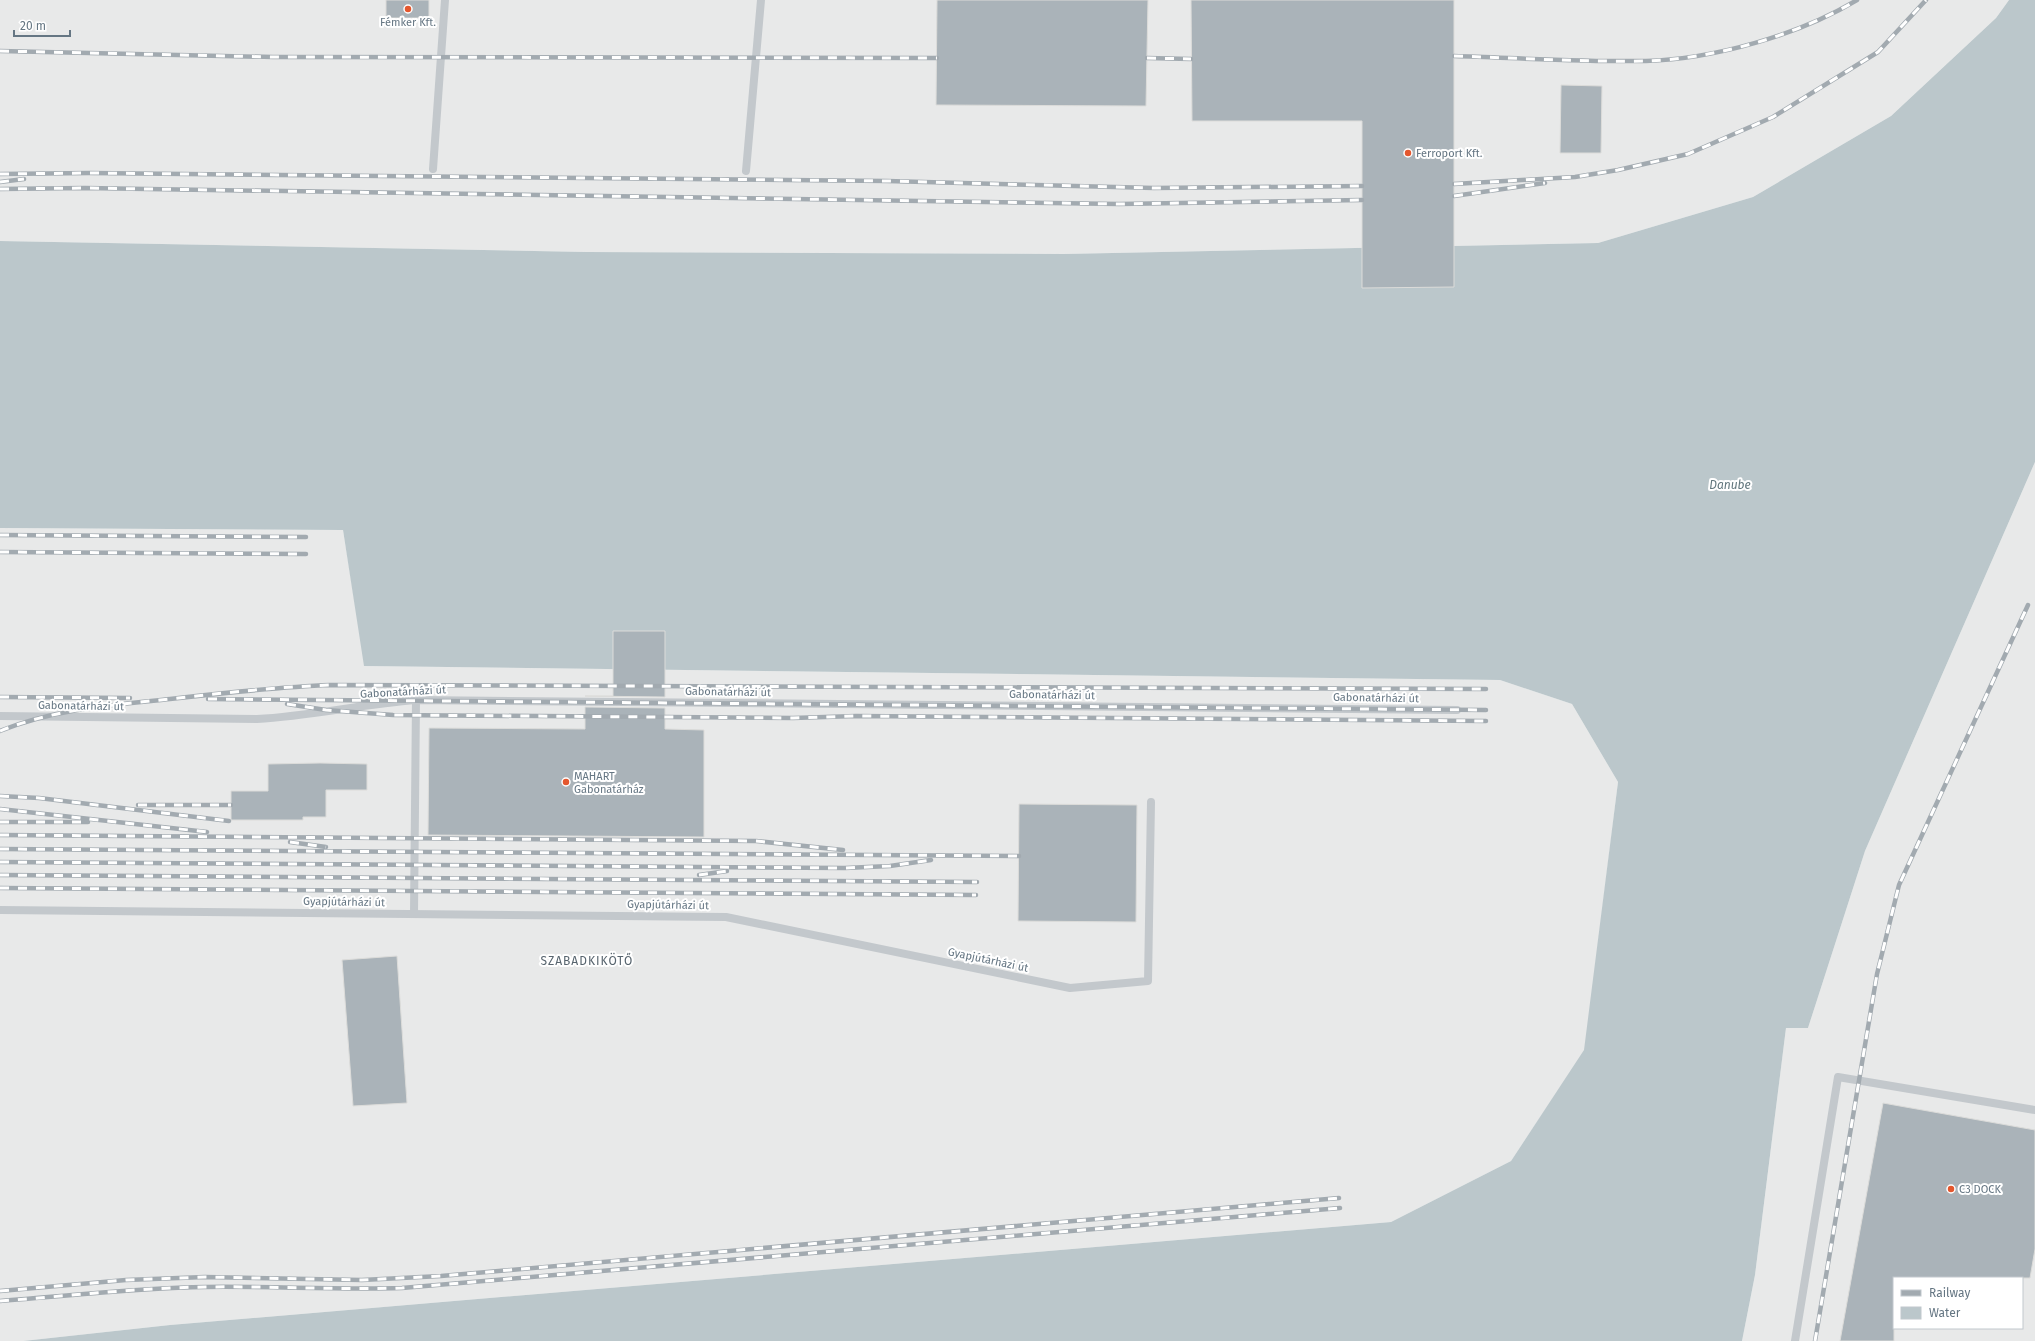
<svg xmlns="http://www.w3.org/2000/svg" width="2035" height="1341" viewBox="0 0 2035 1341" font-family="'Fira Sans',sans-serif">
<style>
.built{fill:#e8e9e9;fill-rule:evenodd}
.water{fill:#bbc7cb}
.building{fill:#aab3b9;stroke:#dcdcda}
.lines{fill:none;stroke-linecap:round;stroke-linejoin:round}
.service{stroke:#c3c8cc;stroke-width:8}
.rail-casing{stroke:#a2aab0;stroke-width:4.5}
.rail{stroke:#fff;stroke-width:3;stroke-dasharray:9;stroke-linecap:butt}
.poi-dot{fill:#e4572e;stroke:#fff;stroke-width:1.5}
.labels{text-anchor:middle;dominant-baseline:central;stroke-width:4;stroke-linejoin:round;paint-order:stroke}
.poi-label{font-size:11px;fill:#657683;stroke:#fff;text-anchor:start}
.street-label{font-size:11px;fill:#657683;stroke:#fff}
.water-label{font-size:12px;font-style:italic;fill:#60757c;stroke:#fff}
.neighbourhood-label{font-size:12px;letter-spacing:1px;fill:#57646e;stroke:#fff}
</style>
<rect width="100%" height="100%" fill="#fafaf8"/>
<g class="built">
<polygon points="0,0 2009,0 1996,18 1891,116 1753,197 1598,243 1064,254 586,252 0,241"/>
<path d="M2035,462V1341H1742L1755,1275L1786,1028H1808L1865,851ZM1894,1278H2022V1328H1894Z"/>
<polygon points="0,528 343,530 365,666 1500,680 1572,704 1618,782 1585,1050 1511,1161 1391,1222 170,1325 23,1341 0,1341"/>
</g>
<polygon class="water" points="2009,0 2035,0 2035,462 1865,851 1808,1028 1786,1028 1755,1275 1742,1341 23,1341 170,1325 1391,1222 1511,1161 1584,1050 1618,782 1572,704 1500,680 364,666 343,530 0,528 0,241 586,252 1064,254 1598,243 1753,197 1891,116 1996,18"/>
<g class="building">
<rect x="386" y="0" width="43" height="18"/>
<polygon points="937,0 1148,0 1146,106 936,105"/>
<polygon points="1191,0 1454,0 1454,287 1362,288 1362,121 1192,121"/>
<polygon points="1561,85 1602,86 1601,153 1560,153"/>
<polygon points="613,631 665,631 665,697 585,696 613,696"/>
<polygon points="585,707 665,708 665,729 704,730 704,837 428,835 429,728 585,729"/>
<polygon points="320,763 367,764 367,790 326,790 326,817 303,817 303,820 231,820 231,791 268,791 268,764"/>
<polygon points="1019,804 1137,805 1136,922 1018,921"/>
<polygon points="397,956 407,1103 353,1106 342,960"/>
<polygon points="1883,1103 2035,1130 2035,1249 2030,1278 1894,1278 1894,1341 1840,1341"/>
</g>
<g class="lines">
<g class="service">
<polyline points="433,169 445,0"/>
<polyline points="746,171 761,0"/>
<path d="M0,716L257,719C311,716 363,704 416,700L1457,710"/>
<polyline points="0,910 726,917 1070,988 1148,981 1151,802"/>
<polyline points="414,914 416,700"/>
<polyline points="1795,1341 1838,1077 2035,1110"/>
</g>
<g class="rail-casing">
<g id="rail">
<polyline points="0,51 273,57 937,58"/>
<path d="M1454,56C1518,58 1582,62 1646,61C1714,59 1799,35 1857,0"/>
<polyline points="1147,58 1191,59"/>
<polyline points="0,174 90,173 887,181 1154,188 1362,186"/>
<polyline points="0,182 24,179"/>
<polyline points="1454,184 1575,177 1618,170 1688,154 1773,117 1878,52 1926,0"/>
<polyline points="0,189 85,188 1119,204 1362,200"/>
<polyline points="1454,196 1545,183"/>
<polyline points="0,535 306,537"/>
<polyline points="0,552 306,554"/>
<polyline points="0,697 130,698"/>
<polyline points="208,699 1486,710"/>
<polyline points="287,704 326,710 393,715 793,718 856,716 1486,721"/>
<path d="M0,731C55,709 112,705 170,699C223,693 276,687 330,685L1486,689"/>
<polyline points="0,796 39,798 229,821"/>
<polyline points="138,805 231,805"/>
<polyline points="0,809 207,832"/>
<polyline points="0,822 88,822"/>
<polyline points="0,835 756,841 843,850"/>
<polyline points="290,842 326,847"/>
<polyline points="0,849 1019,856"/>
<polyline points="0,862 845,868 890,866 931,860"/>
<polyline points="0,875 977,882"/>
<polyline points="699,875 727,871"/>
<polyline points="0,888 976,895"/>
<polyline points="0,1291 126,1280 205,1277 362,1280 441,1276 1339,1198"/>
<path d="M0,1301C68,1296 137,1288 205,1287C271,1286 336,1290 402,1288L1340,1208"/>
<polyline points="1815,1341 1877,974 1899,885 2028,605"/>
</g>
</g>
<use href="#rail" class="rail"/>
</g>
<g class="poi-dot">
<circle cx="408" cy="9" r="4"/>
<circle cx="1408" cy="153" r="4"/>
<circle cx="566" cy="782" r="4"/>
<circle cx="1951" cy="1189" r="4"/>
</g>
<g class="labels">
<g class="poi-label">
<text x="408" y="22" text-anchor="middle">Fémker Kft.</text>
<text x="1416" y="153">Ferroport Kft.</text>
<text x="574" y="776">MAHART<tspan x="574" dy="13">Gabonatárház</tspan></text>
<text x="1959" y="1189">C3 DOCK</text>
</g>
<g class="street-label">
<text transform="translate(403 692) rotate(-3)">Gabonatárházi út</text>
<text transform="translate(728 692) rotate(1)">Gabonatárházi út</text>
<text transform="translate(1052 695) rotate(1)">Gabonatárházi út</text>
<text transform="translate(1376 698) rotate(1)">Gabonatárházi út</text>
<text transform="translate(81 706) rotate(1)">Gabonatárházi út</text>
<text transform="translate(344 902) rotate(1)">Gyapjútárházi út</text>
<text transform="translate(668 905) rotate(1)">Gyapjútárházi út</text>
<text transform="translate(988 960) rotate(12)">Gyapjútárházi út</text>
</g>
<g class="water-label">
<text x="1730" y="485">Danube</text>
</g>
<g class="neighbourhood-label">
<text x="587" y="961">SZABADKIKÖTŐ</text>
</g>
</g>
<rect x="1893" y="1277" width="130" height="52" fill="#ffffff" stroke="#c1c8cd"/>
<rect x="1901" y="1290" width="20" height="6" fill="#a2aab0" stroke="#c1c8cd"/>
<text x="1929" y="1297" font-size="12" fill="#657683">Railway</text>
<rect x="1901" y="1307" width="20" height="12" fill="#bbc7cb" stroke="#c1c8cd"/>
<text x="1929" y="1317" font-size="12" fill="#657683">Water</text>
<path d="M14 30v6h56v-6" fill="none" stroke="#657683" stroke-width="2"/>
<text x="20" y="30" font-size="12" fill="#657683" stroke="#ffffff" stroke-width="3" paint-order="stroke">20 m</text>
</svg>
